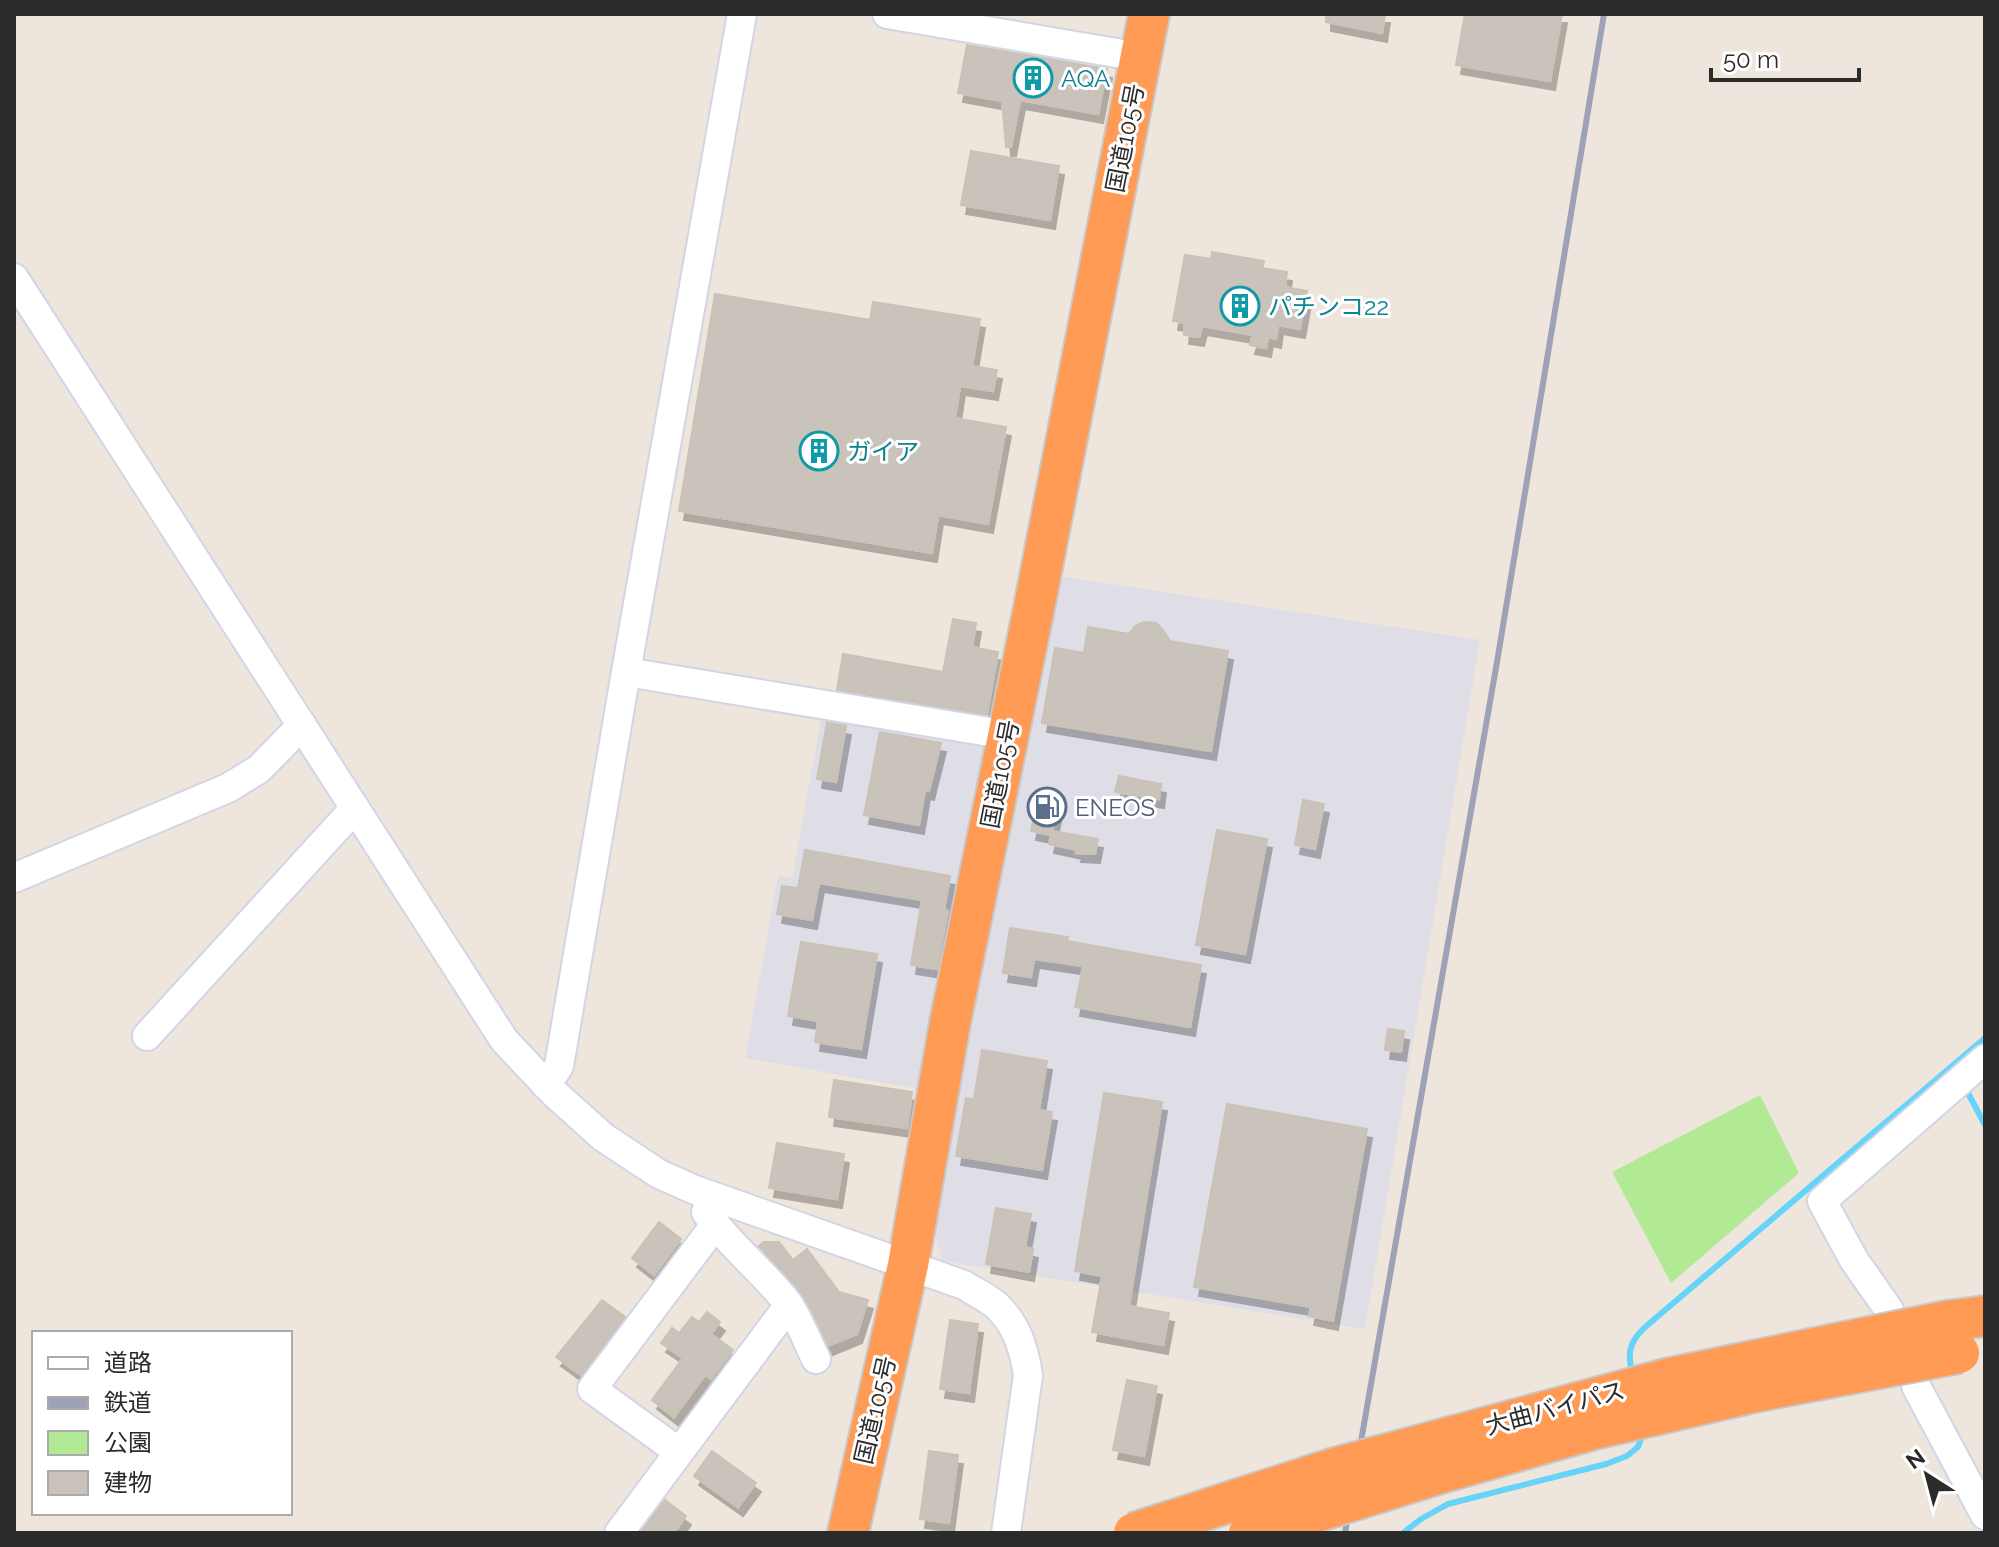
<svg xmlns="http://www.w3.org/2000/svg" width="1999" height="1547" viewBox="0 0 1999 1547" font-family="Raleway,'Noto Sans JP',sans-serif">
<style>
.industrial{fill:#dfdde6}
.green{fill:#b2e994}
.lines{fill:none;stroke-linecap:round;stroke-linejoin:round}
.stream{stroke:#66d4f8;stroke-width:6}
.building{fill:#c9c3bb;stroke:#c9c2b5;stroke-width:2;filter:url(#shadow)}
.minor-casing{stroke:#d1d5e5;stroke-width:32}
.highway-casing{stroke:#c8c8c8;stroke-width:44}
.minor{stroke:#fff;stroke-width:28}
.highway{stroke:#ff9b55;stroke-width:40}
.rail{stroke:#9ea2b7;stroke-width:6}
.highway-bridge-casing{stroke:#c8c8c8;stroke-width:44;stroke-linecap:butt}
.highway-bridge{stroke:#ff9b55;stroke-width:40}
.labels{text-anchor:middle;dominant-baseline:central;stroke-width:6;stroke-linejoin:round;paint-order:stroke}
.culture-label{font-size:24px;fill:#0d838f;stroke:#fff;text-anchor:start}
.street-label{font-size:24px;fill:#2b2b2b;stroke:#fff}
.service-label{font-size:24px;fill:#4e5e75;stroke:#fff;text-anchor:start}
</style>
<defs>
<filter id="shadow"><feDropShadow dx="5" dy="9" stdDeviation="0" flood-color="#0004"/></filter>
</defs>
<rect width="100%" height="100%" fill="#eee6dc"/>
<g class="industrial">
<polygon points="1059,576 1480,640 1365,1329 943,1261 933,1229"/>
<polygon points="822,714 993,743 930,1091 745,1058 778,876 792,878"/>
</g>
<polygon class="green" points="1760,1095 1799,1173 1671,1283 1612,1172"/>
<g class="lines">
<g class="stream">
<polyline points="1968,1093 1985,1125"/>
<path d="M1632,1375C1628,1353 1628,1344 1644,1328L1985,1038"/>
<polyline points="1403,1533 1421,1519 1448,1504 1606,1464 1627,1456 1638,1447 1643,1433"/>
</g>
</g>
<g class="building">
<polygon points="1326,14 1385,14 1382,33 1326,22"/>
<polygon points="1465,14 1562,14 1550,81 1456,65"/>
<polygon points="967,45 1107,69 1098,114 1020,100 1011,147 1006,147 1002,101 958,93"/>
<polygon points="971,151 1059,166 1050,220 961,205"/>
<polygon points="1212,252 1264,261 1262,268 1287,272 1285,287 1307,291 1300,329 1278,325 1276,339 1268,337 1266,348 1250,345 1253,335 1202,326 1199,337 1184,335 1185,323 1173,321 1185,255 1211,259"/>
<polygon points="715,294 870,320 873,302 980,319 972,366 997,370 993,391 960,386 955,418 1006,427 988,524 938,515 932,553 679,511"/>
<polygon points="953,619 976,623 972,647 998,652 987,714 837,690 843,654 943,672"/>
<polygon points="1144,622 1156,623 1163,630 1170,641 1228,651 1211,751 1042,723 1055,648 1084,653 1088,627 1129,634 1135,626"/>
<polygon points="827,722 846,726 836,782 817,779"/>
<polygon points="880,732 941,743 929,791 925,790 919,825 864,815"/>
<polygon points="1119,776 1161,784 1159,799 1115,792"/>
<polygon points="1039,791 1060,795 1052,831 1098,839 1095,854 1076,853 1077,850 1049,844 1051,835 1031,831"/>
<polygon points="1303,800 1324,804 1315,849 1295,845"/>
<polygon points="1217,830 1267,839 1245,954 1196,945"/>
<polygon points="805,850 950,876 944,910 948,911 937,969 911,965 922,900 819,883 812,920 777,914 782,886 798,888"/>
<polygon points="1010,928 1068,937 1067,941 1201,965 1190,1027 1075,1007 1083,966 1034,959 1031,977 1003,973"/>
<polygon points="801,942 877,954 861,1049 815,1042 818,1021 788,1016"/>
<polygon points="1388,1029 1404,1031 1401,1052 1385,1050"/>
<polygon points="982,1050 1047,1061 1039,1110 1052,1112 1042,1170 956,1156 966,1098 974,1099"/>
<polygon points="834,1080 912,1092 907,1128 829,1117"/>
<polygon points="1104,1093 1162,1102 1129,1306 1169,1313 1163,1345 1092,1332 1102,1276 1075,1271"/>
<polygon points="1227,1104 1367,1129 1333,1321 1309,1316 1311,1307 1194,1287"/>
<polygon points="777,1143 844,1154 837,1199 769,1188"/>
<polygon points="996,1208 1031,1214 1025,1247 1033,1249 1029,1272 986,1264"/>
<polygon points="659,1222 681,1239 654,1275 632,1258"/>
<polygon points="764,1242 779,1242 793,1260 807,1249 839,1292 868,1300 857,1334 828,1346 801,1293 759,1246"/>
<polygon points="602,1300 625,1317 581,1375 556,1357"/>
<polygon points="707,1312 720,1322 711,1334 733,1350 711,1379 705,1375 674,1417 652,1400 683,1358 661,1343 672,1328 679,1333 692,1317 699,1322"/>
<polygon points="950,1320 978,1324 969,1393 940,1389"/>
<polygon points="1127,1380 1157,1386 1144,1456 1113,1450"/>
<polygon points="712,1451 756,1483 738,1507 694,1476"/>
<polygon points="929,1451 958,1455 949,1523 920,1519"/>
<polygon points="665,1500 686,1516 674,1533 640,1533"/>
</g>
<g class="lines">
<g class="minor-casing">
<g id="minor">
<polyline points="887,14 1140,57"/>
<path d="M14,278L504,1040L553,1092L603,1137L659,1174L695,1190L964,1285C975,1292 988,1298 997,1306C1017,1325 1024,1349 1028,1375L1006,1533"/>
<polyline points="626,672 1008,735"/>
<polyline points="14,878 228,788 259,769 302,725"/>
<polyline points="147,1036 355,808"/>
<polyline points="546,1085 559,1066 626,672 742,14"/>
<path d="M706,1212C729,1245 762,1270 787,1302C799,1319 807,1341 816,1359"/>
<polyline points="1889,1310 1854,1260 1822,1201 1985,1059"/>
<polyline points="1916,1386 1985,1515"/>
<polyline points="679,1452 592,1389 715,1225"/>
<polyline points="619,1533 789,1305"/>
</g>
</g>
<g class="highway-casing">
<g id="highway">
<polyline points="1947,1321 1985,1316"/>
<polyline points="848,1533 908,1265 950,1023 1033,613 1149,14"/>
</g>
</g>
<use href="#minor" class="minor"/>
<use href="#highway" class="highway"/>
<polyline class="rail" points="1345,1533 1497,662 1604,14"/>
<g class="highway-bridge-casing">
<g id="highway-bridge">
<polyline points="1134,1533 1335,1468 1670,1378 1947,1321"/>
<polyline points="1249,1533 1444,1472 1594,1429 1754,1392 1959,1353"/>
</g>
</g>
<use href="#highway-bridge" class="highway-bridge"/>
</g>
<defs>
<g id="building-ring" transform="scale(2)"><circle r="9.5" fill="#fff" stroke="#0f9aa8" stroke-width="1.5"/><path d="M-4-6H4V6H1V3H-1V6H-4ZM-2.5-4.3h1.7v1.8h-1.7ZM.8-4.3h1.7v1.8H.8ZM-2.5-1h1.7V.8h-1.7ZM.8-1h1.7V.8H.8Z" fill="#0f9aa8"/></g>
<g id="fuel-ring" transform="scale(2)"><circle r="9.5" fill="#fff" stroke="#5c6f8a" stroke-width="1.5"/><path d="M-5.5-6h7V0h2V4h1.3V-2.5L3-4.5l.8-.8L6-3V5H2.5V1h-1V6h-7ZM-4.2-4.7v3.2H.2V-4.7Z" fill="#5c6f8a"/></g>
</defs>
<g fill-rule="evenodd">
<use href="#building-ring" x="1033" y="78"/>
<use href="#building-ring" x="1240" y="306"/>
<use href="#building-ring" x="819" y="451"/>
<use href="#fuel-ring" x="1047" y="807"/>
</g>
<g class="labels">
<g class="culture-label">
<text x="1061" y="78">AQA</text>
<text x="1268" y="306">パチンコ22</text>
<text x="847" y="451">ガイア</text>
</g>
<g class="street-label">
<text transform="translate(1125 138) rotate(-79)">国道105号</text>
<text transform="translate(1000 774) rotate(-79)">国道105号</text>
<text transform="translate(1555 1408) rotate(-15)">大曲バイパス</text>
<text transform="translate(875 1410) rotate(-77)">国道105号</text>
</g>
<g class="service-label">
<text x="1075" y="807">ENEOS</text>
</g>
</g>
<rect width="1999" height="1547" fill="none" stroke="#2b2b2b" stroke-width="32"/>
<rect x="32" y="1331" width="260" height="184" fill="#ffffff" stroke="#aaaaaa" stroke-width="2"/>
<rect x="48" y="1357" width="40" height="12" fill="#ffffff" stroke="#aaaaaa" stroke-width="2"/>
<text x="104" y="1371" font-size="24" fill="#2b2b2b">道路</text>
<rect x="48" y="1397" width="40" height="12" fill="#9ea2b7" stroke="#aaaaaa" stroke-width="2"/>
<text x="104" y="1411" font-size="24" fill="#2b2b2b">鉄道</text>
<rect x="48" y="1431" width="40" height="24" fill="#b2e994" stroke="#aaaaaa" stroke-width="2"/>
<text x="104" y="1451" font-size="24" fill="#2b2b2b">公園</text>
<rect x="48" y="1471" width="40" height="24" fill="#c9c3bb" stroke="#aaaaaa" stroke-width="2"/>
<text x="104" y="1491" font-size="24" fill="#2b2b2b">建物</text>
<g transform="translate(1927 1475) rotate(324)" stroke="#ffffff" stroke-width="6" paint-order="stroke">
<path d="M0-6L14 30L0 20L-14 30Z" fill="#2b2b2b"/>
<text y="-12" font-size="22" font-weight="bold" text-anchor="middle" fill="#2b2b2b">N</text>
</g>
<path d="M1711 68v12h148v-12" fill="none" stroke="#2b2b2b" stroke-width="4"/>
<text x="1723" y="68" font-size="24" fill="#2b2b2b" stroke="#ffffff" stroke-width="6" paint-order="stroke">50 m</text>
</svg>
